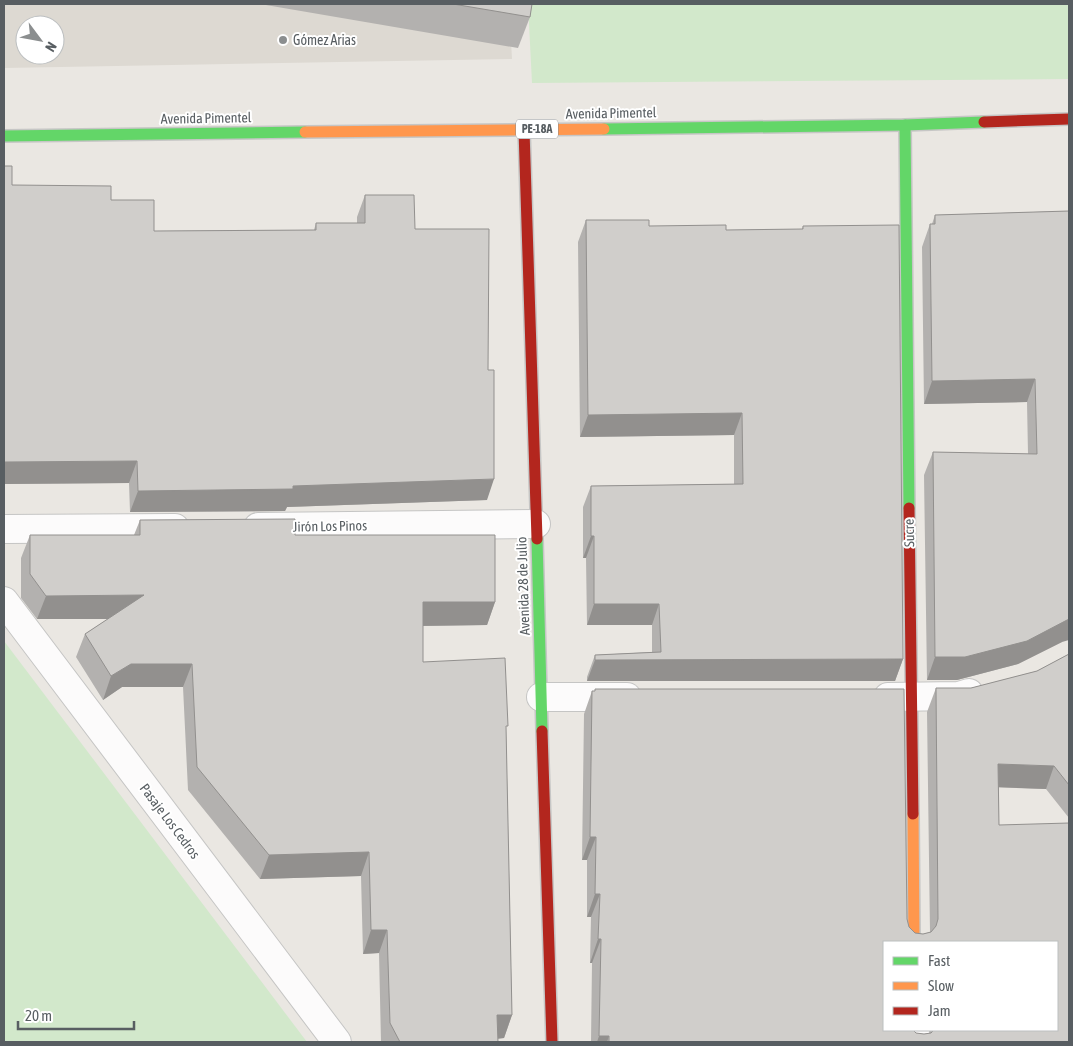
<svg xmlns="http://www.w3.org/2000/svg" width="1073" height="1046" viewBox="0 0 1073 1046" font-family="'Asap Condensed',sans-serif">
<style>
.education{fill:#ddd9d2;fill-rule:evenodd}
.green{fill:#d2e8cb}
.lines{fill:none;stroke-linecap:round;stroke-linejoin:round}
.street-casing{stroke:#c5c5c4;stroke-width:30}
.fast-casing{stroke:#c6c6c5;stroke-width:14}
.slow-casing{stroke:#c6c6c5;stroke-width:14}
.jam-casing{stroke:#c6c6c5;stroke-width:14}
.street{stroke:#fcfbfb;stroke-width:28}
.fast{stroke:#63d668;stroke-width:11}
.slow{stroke:#ff974d;stroke-width:11}
.jam{stroke:#b3261e;stroke-width:11}
.wall{fill:#b3b1af;fill-rule:evenodd}
.shaded-wall{fill:#92908e}
.building{fill:#d0cecb;stroke:#92908e;fill-rule:evenodd}
.poi-dot{fill:#8b8e8f;stroke:#fff;stroke-width:2}
.labels{text-anchor:middle;dominant-baseline:central;stroke-width:4;stroke-linejoin:round;paint-order:stroke}
.shield{fill:#fff;stroke:#8a8e91;stroke-width:1}
.shield-label{font-size:12px;font-weight:bold;fill:#585e62}
.poi-label{font-size:14px;fill:#585e62;stroke:#fff;text-anchor:start}
.street-label{font-size:14px;fill:#585e62;stroke:#fff}
</style>
<rect width="100%" height="100%" fill="#eae7e2"/>
<path class="education" d="M4,4H509L512,59L4,68ZM25,25H55V55H25Z"/>
<g class="green">
<polygon points="528,4 1069,4 1069,79 532,83"/>
<polygon points="4,641 307,1042 4,1042"/>
</g>
<g class="lines">
<g class="street-casing">
<g id="street">
<polyline points="258,527 536,524"/>
<polyline points="4,529 175,528"/>
<polyline points="4,601 337,1042"/>
<polyline points="541,697 627,697"/>
<polyline points="888,697 959,696 969,693"/>
<polyline points="915,1030 915,1042"/>
</g>
</g>
<g class="fast-casing">
<g id="fast">
<polyline points="905,125 909,508"/>
<polyline points="604,129 905,125 984,122"/>
<polyline points="4,136 305,132"/>
<polyline points="537,539 542,731"/>
</g>
</g>
<g class="slow-casing">
<g id="slow">
<polyline points="305,132 604,129"/>
<polyline points="913,814 914,942"/>
</g>
</g>
<g class="jam-casing">
<g id="jam">
<polyline points="984,122 1069,119"/>
<polyline points="524,130 537,539"/>
<polyline points="909,508 913,814"/>
<polyline points="542,731 552,1042"/>
</g>
</g>
<use href="#street" class="street"/>
<use href="#fast" class="fast"/>
<use href="#slow" class="slow"/>
<use href="#jam" class="jam"/>
</g>
<g class="wall">
<polygon points="260,4 532,4 530,17 518,48"/>
<polygon points="4,166 12,185 111,200 154,231 314,230 316,223 357,223 357,217 365,195 415,229 487,500 287,507 285,511 130,512 129,483 4,484"/>
<polygon points="1069,211 1062,642 1018,664 957,680 927,680 924,475 933,452 1028,454 1027,402 924,404 922,247 930,224 932,224 935,215"/>
<polygon points="586,220 649,226 726,230 802,229 803,226 903,659 895,681 587,681 587,677 595,655 652,652 652,625 587,625 586,558 583,558 583,507 591,486 734,484 734,435 580,437 578,242"/>
<polygon points="140,520 295,535 495,602 487,625 423,626 423,662 506,730 512,1015 504,1038 498,1039 498,1042 381,1042 379,953 363,954 361,876 260,879 188,790 183,687 122,687 103,700 76,657 85,634 108,619 37,619 21,598 21,558 30,535 134,535"/>
<path d="M1069,654V818L1046,789L999,787V825L1069,1042H591L592,963H590L591,917H587V860H582L584,714L592,691H595V689L907,919L909,927L915,933L923,934L930,932L927,712L936,688H971L1037,671ZM884,942L1057,1030H929L930,1033L924,1034L916,1033L884,1030Z"/>
</g>
<g class="shaded-wall">
<polygon points="1035,379 1027,402 924,404 932,381"/>
<polygon points="742,413 734,435 580,437 588,415"/>
<polygon points="137,461 129,483 4,484 4,462"/>
<polygon points="494,479 487,500 287,507 285,511 130,512 138,491"/>
<polygon points="591,536 594,536 586,558 583,558"/>
<polygon points="144,595 136,619 37,619 46,596"/>
<polygon points="423,602 495,602 487,625 415,626"/>
<polygon points="594,604 659,604 652,625 587,625"/>
<polygon points="1069,619 1069,640 1062,642 1018,664 957,680 927,680 935,657"/>
<polygon points="903,659 895,681 587,681 595,660"/>
<polygon points="131,664 192,664 183,687 122,687 103,700 111,676"/>
<polygon points="998,764 1054,766 1046,789 990,787"/>
<polygon points="590,837 596,837 587,860 582,860"/>
<polygon points="369,852 361,876 260,879 269,855"/>
<polygon points="595,894 600,894 591,917 587,917"/>
<polygon points="371,930 387,930 379,953 363,954"/>
<polygon points="598,939 601,939 592,963 590,963"/>
<polygon points="497,1015 512,1015 504,1038 489,1039"/>
<polygon points="599,1036 609,1036 607,1042 597,1042"/>
</g>
<g class="building">
<polygon points="453,4 532,4 530,17"/>
<polygon points="4,166 12,166 12,185 111,186 111,200 154,200 154,231 316,230 316,223 365,223 365,195 414,195 415,229 489,229 488,370 494,370 494,479 293,486 293,489 138,491 137,461 4,462"/>
<polygon points="1069,211 1069,619 1027,641 965,657 935,657 933,452 1037,454 1035,379 932,381 930,224 935,224 935,215"/>
<polygon points="586,220 649,220 649,226 726,225 726,230 803,229 803,226 899,225 903,659 595,660 595,655 661,652 659,604 594,604 594,536 591,536 591,486 743,484 742,413 588,415"/>
<polygon points="295,519 295,535 495,535 495,602 423,602 423,662 505,658 508,726 506,726 512,1015 497,1015 498,1042 400,1042 390,1023 387,930 371,930 369,852 269,855 197,767 192,664 131,664 111,676 85,634 144,595 46,596 30,574 30,535 140,535 140,520"/>
<path d="M1069,654V785L1054,766L998,764L999,825L1069,823V1042H609V1036H599L601,939H598L600,894H595L596,837H590L592,691H595V689H904L907,919L909,927L915,933L923,934L931,932L936,926L938,919L936,688H971L1037,671ZM884,942H1057V1030H934L931,1033L924,1034L916,1033L913,1030H884Z"/>
</g>
<circle class="poi-dot" cx="283" cy="40" r="5"/>
<g class="labels">
<rect class="shield" x="516" y="119.5" width="42" height="19" rx="4"/>
<g class="shield-label">
<text x="537" y="129">PE-18A</text>
</g>
<g class="poi-label">
<text x="293" y="40">Gómez Arias</text>
</g>
<g class="street-label">
<text transform="translate(611 113) rotate(-1)">Avenida Pimentel</text>
<text transform="translate(206 118) rotate(-1)">Avenida Pimentel</text>
<text transform="translate(330 526) rotate(-1)">Jirón Los Pinos</text>
<text transform="translate(909 533) rotate(-91)">Sucre</text>
<text transform="translate(523 586) rotate(-92)">Avenida 28 de Julio</text>
<text transform="translate(170 821) rotate(53)">Pasaje Los Cedros</text>
</g>
</g>
<rect width="1073" height="1046" fill="none" stroke="#585e62" stroke-width="10"/>
<rect x="883" y="941" width="175" height="90" fill="#ffffff" stroke="#bcbfc0"/>
<rect x="893" y="957" width="25" height="8" fill="#63d668" stroke="#bcbfc0"/>
<text x="928" y="966" font-size="15" fill="#585e62">Fast</text>
<rect x="893" y="982" width="25" height="8" fill="#ff974d" stroke="#bcbfc0"/>
<text x="928" y="991" font-size="15" fill="#585e62">Slow</text>
<rect x="893" y="1007" width="25" height="8" fill="#b3261e" stroke="#bcbfc0"/>
<text x="928" y="1016" font-size="15" fill="#585e62">Jam</text>
<g transform="translate(40 40) rotate(122)"><circle r="24" fill="#ffffff" stroke="#bcbfc0"/>
<path d="M0-4L9 19L0 12L-9 19Z" fill="#8b8e8f"/>
<text y="-8" font-size="14" font-weight="bold" text-anchor="middle" fill="#585e62">N</text>
</g>
<path d="M18 1021v8h116v-8" fill="none" stroke="#585e62" stroke-width="2.5"/>
<text x="25" y="1021" font-size="15" fill="#585e62" stroke="#ffffff" stroke-width="4" paint-order="stroke">20 m</text>
</svg>
